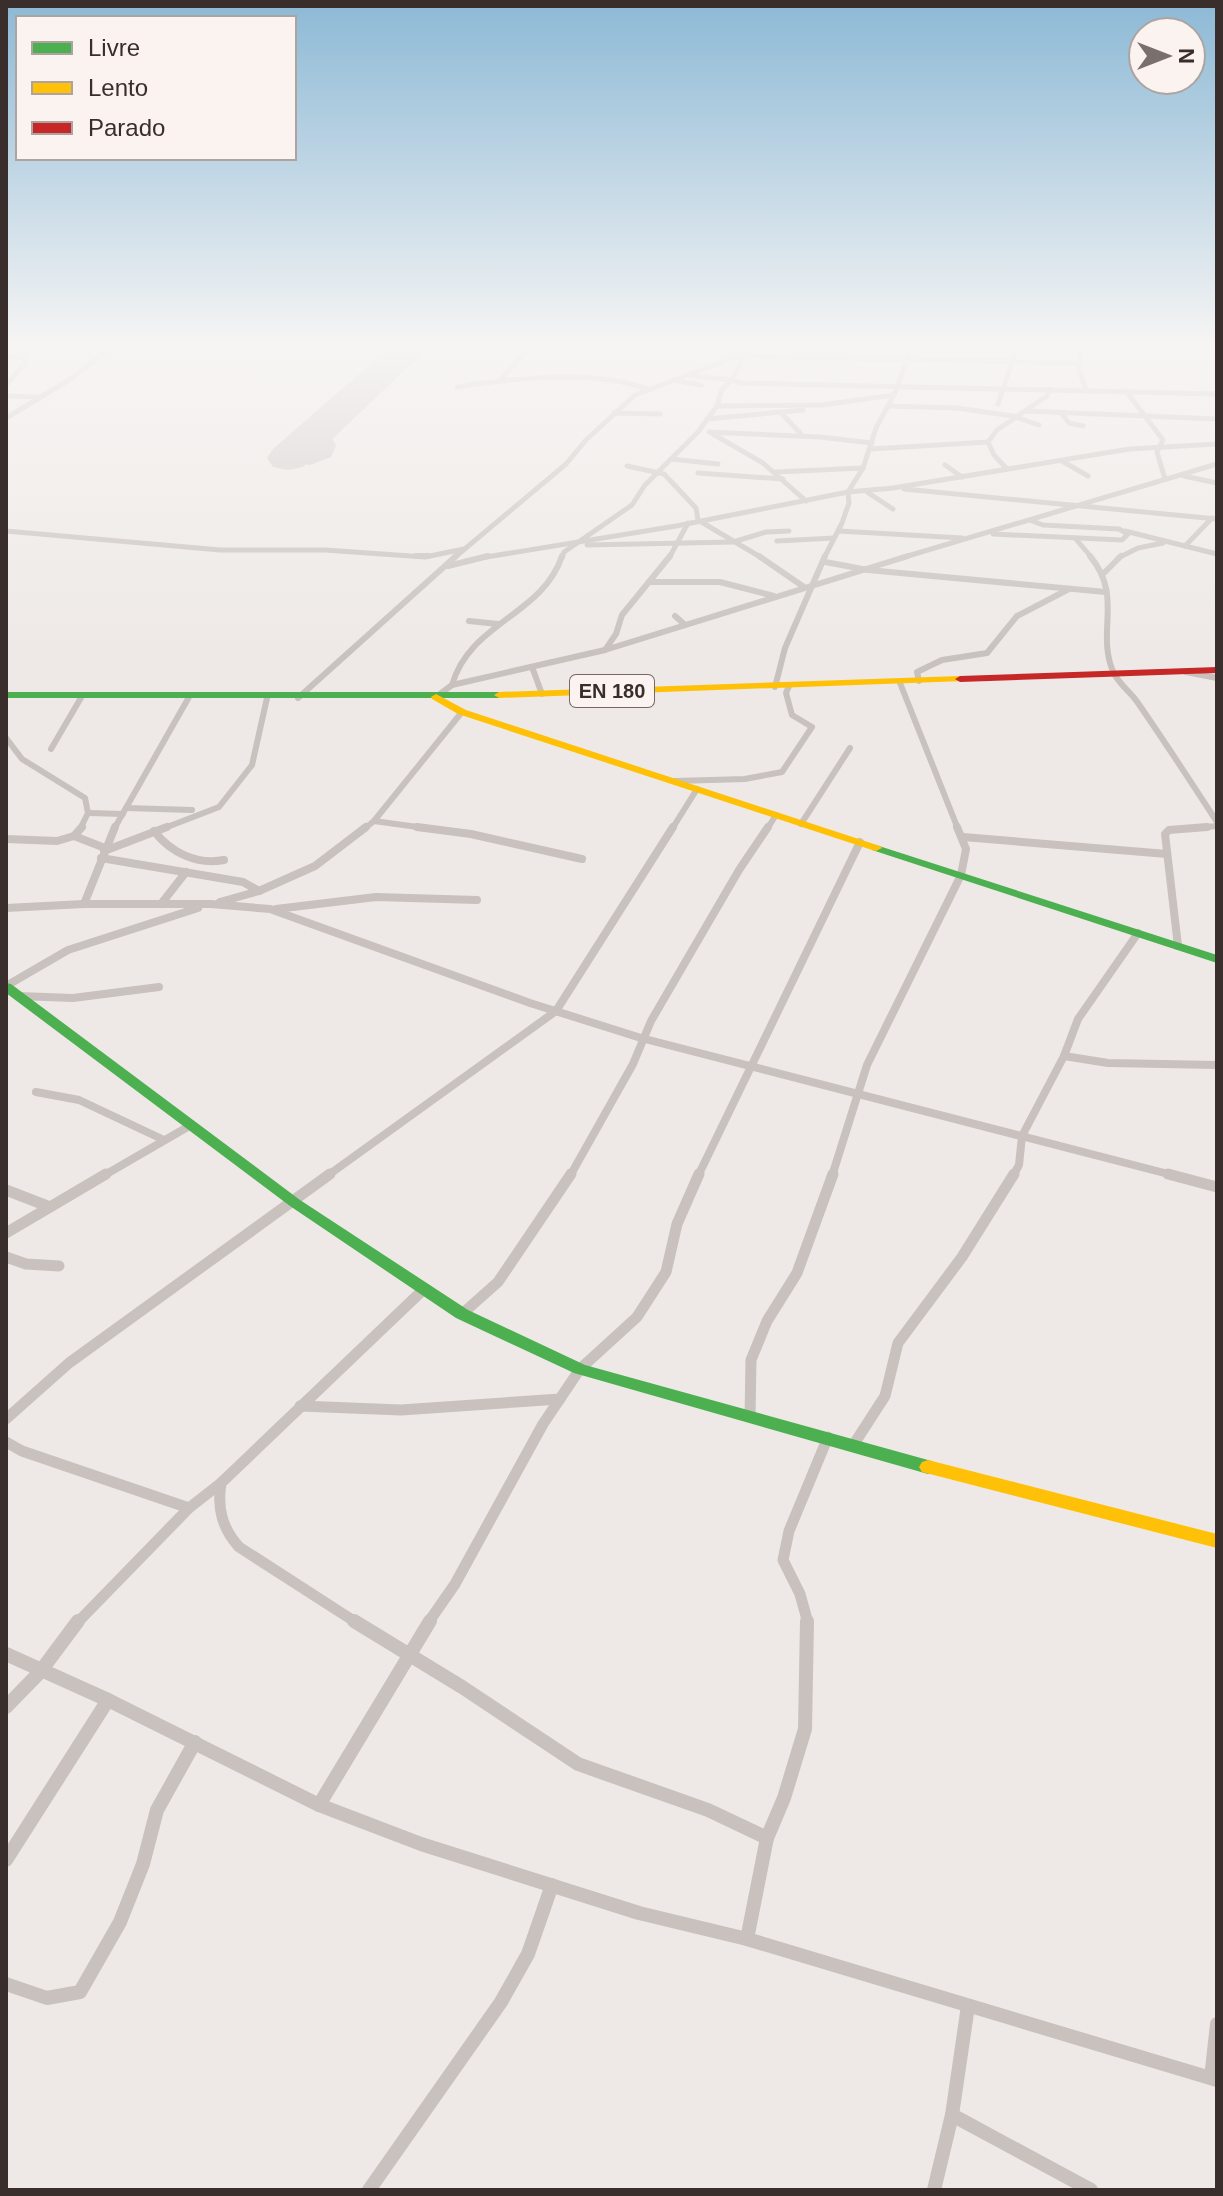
<svg xmlns="http://www.w3.org/2000/svg" width="1223" height="2196" viewBox="0 0 1223 2196" font-family="Helvetica,sans-serif">
<style>
.lines{fill:none;stroke-linecap:round;stroke-linejoin:round}
.taxiway{fill:#cfcac7;fill-rule:evenodd}
.runway{fill:#cfcac7;fill-rule:evenodd}
.street-far4{stroke:#c8c1be;stroke-width:5}
.street-far3{stroke:#c8c1be;stroke-width:6}
.street-far2{stroke:#c8c1be;stroke-width:8}
.street-far1{stroke:#c8c1be;stroke-width:11}
.street{stroke:#c8c1be;stroke-width:14}
.fast{fill:#4caf50;fill-rule:evenodd}
.slow{fill:#ffc107;fill-rule:evenodd}
.jam{fill:#c62828;fill-rule:evenodd}
.labels{text-anchor:middle;dominant-baseline:central;stroke-width:7;stroke-linejoin:round;paint-order:stroke}
.shield{fill:#faf3ef;stroke:#746966;stroke-width:2}
.shield-label{font-size:20px;font-weight:bold;fill:#3a2e2c}
</style>
<rect width="100%" height="100%" fill="#eee9e6"/>
<g class="lines">
<polygon class="taxiway" points="322,422 330,427 329,434 336,445 331,457 310,465 282,461 282,455 308,455 318,451 320,445 313,434 317,424"/>
<polygon class="runway" points="390,347 429,347 303,467 288,470 273,467 267,458 273,449"/>
<g class="street-far4">
<polyline points="1081,347 1079,369 1086,390"/>
<polyline points="6,356 22,357"/>
<polyline points="741,356 744,356 732,380 740,383 1217,394"/>
<polyline points="744,356 1079,363"/>
<polyline points="501,379 530,347"/>
<polyline points="673,380 701,385"/>
<polyline points="6,385 26,362 22,357 30,347"/>
<path d="M457,387C516,378 591,369 648,389"/>
<polyline points="1126,391 1163,440 1157,452 1165,479"/>
<polyline points="6,396 40,397"/>
<polyline points="998,404 1014,356 1013,347"/>
<polyline points="717,406 822,405 894,395"/>
<polyline points="888,406 957,408 1020,417"/>
<polyline points="1025,411 1217,419"/>
<polyline points="614,413 660,414"/>
<polyline points="781,413 801,434"/>
<polyline points="1061,413 1069,423 1083,426"/>
<polyline points="6,418 69,380 112,347"/>
<polyline points="1018,418 1039,425"/>
<polyline points="707,419 803,410"/>
<polyline points="709,432 820,437 872,443"/>
<polyline points="713,434 763,463 806,501"/>
<polyline points="870,449 988,442"/>
<polyline points="671,459 718,464"/>
<polyline points="1062,461 1088,476"/>
<polyline points="945,465 962,477"/>
<polyline points="627,466 664,474 696,508 698,520 762,558"/>
<polyline points="1007,469 994,455 988,442 997,430 1047,396 1050,389"/>
<polyline points="776,472 863,468"/>
<polyline points="698,473 783,479"/>
<polyline points="1184,476 1217,483"/>
<polyline points="904,489 1217,519"/>
<polyline points="867,492 893,509"/>
<polyline points="6,531 220,550 325,550 425,557 464,549"/>
<polyline points="839,531 962,538"/>
<polyline points="1125,531 1217,554"/>
<polyline points="993,534 1122,540 1128,534 1119,529 1043,525 1032,521"/>
<polyline points="1075,538 1092,558"/>
<polyline points="777,541 834,538"/>
<polyline points="587,545 733,542 766,532 789,531"/>
<polyline points="1185,546 1212,518"/>
<polyline points="454,558 566,464 586,440 635,395 761,347"/>
<polyline points="480,558 676,526 848,492 893,488 1129,449 1217,444"/>
<polyline points="562,558 564,552 632,505 645,485 698,432 717,406 722,389 732,380 689,375"/>
<polyline points="669,558 688,523"/>
<polyline points="824,558 842,523 849,503 848,492 863,468 876,428 896,391 911,347"/>
<polyline points="901,558 1217,464"/>
<polyline points="1118,558 1138,548 1163,543"/>
</g>
<g class="street-far3">
<polyline points="416,556 428,556"/>
<polyline points="759,556 804,587"/>
<path d="M1090,556C1123,596 1097,629 1112,669C1116,682 1130,691 1138,703C1165,742 1191,782 1217,822"/>
<polyline points="825,562 868,570 1106,592"/>
<polyline points="448,566 488,556"/>
<polyline points="1104,573 1121,556"/>
<polyline points="649,582 720,582 774,596"/>
<polyline points="675,616 684,624"/>
<polyline points="469,621 498,624"/>
<polyline points="605,650 616,634 622,615 670,556"/>
<polyline points="532,667 542,694"/>
<polyline points="1186,672 1217,678"/>
<polyline points="919,681 917,672 942,660 987,653 1017,616 1069,589"/>
<polyline points="900,683 958,829"/>
<path d="M452,685C470,622 542,616 562,556"/>
<polyline points="775,687 785,648 825,556"/>
<polyline points="436,697 452,685 605,650 908,556"/>
<polyline points="298,698 456,556"/>
<polyline points="6,738 22,759 85,798 88,813 80,829"/>
<polyline points="51,749 82,696"/>
<polyline points="675,781 745,779 782,772 812,727 792,715 786,693 789,686"/>
<polyline points="126,808 192,810"/>
<polyline points="89,813 123,814"/>
<polyline points="374,821 432,829"/>
<polyline points="801,824 850,748"/>
<polyline points="114,829 189,697"/>
<polyline points="162,829 219,807 252,765 267,698"/>
<polyline points="364,829 374,821 462,712"/>
<polyline points="672,829 697,789"/>
<polyline points="767,829 776,815"/>
<polyline points="1183,829 1217,826"/>
</g>
<g class="street-far2">
<polyline points="82,827 74,836 105,848"/>
<polyline points="417,827 471,834 582,859"/>
<path d="M154,831C171,853 197,865 224,860"/>
<polyline points="963,837 1167,854"/>
<polyline points="6,839 57,841 74,836"/>
<polyline points="104,851 167,827"/>
<polyline points="101,858 243,882 259,891"/>
<polyline points="220,902 259,891 315,866 366,827"/>
<polyline points="84,904 115,827"/>
<polyline points="161,904 186,872"/>
<polyline points="6,908 84,904 211,904 270,909 530,1003 641,1038 1176,1176"/>
<polyline points="276,909 376,897 477,900"/>
<polyline points="1178,946 1165,834 1169,830 1207,827"/>
<polyline points="6,986 68,950 198,908"/>
<polyline points="18,996 73,998 159,987"/>
<polyline points="1064,1056 1108,1063 1217,1065"/>
<polyline points="36,1092 79,1100 164,1140"/>
<polyline points="103,1176 191,1125"/>
<polyline points="327,1176 556,1011 673,827"/>
<polyline points="570,1176 633,1064 651,1021 739,870 768,827"/>
<polyline points="698,1176 860,842"/>
<polyline points="832,1176 867,1065 961,875 966,849 957,827"/>
<polyline points="1013,1176 1019,1165 1022,1136 1064,1056 1078,1019 1138,933"/>
</g>
<g class="street-far1">
<polyline points="1168,1174 1217,1187"/>
<polyline points="6,1190 50,1207"/>
<polyline points="6,1233 106,1174"/>
<polyline points="6,1257 26,1264 59,1266"/>
<polyline points="462,1314 498,1282 571,1174"/>
<polyline points="300,1406 401,1410 560,1399"/>
<polyline points="750,1416 751,1360 767,1321 797,1273 833,1174"/>
<polyline points="6,1419 69,1363 330,1174"/>
<polyline points="6,1442 22,1451 189,1508"/>
<polyline points="854,1444 885,1396 898,1343 962,1257 1014,1174"/>
<path d="M221,1483C217,1508 222,1528 239,1547L357,1623"/>
<polyline points="77,1623 189,1508 221,1483 424,1289"/>
<polyline points="428,1623 455,1584 543,1424 580,1369 637,1317 666,1272 677,1224 699,1174"/>
<polyline points="808,1623 800,1594 783,1560 789,1531 828,1437"/>
</g>
<g class="street">
<polyline points="354,1621 462,1687 578,1764 708,1810 767,1838"/>
<polyline points="6,1654 108,1700 319,1805 421,1844 639,1913 747,1939 1217,2080"/>
<polyline points="6,1707 40,1672 78,1621"/>
<polyline points="319,1805 430,1621"/>
<polyline points="6,1860 108,1700"/>
<polyline points="747,1939 767,1838 784,1798 805,1729 807,1621"/>
<polyline points="6,1984 47,1998 80,1992 120,1922 143,1864 157,1810 195,1742"/>
<polyline points="1211,2078 1217,2024"/>
<polyline points="952,2115 1091,2190"/>
<polyline points="369,2190 501,2002 528,1954 552,1885"/>
<polyline points="934,2190 952,2115 968,2006"/>
</g>
<g class="fast">
<polygon points="6,692 499,692 504,695 499,698 6,698"/>
<polygon points="876,845 1217,955 1217,963 872,850 872,846"/>
<polygon points="6,983 11,984 300,1200 468,1310 585,1365 928,1460 934,1462 937,1467 934,1472 928,1474 574,1373 456,1318 290,1206 6,993"/>
</g>
<g class="slow">
<polygon points="960,676 965,679 964,681 499,698 494,695 499,692"/>
<polygon points="436,694 466,710 880,846 882,848 876,851 872,850 458,714 432,699 431,697"/>
<polygon points="928,1460 1217,1534 1217,1548 922,1472 919,1467 922,1462"/>
</g>
<polygon class="jam" points="1217,667 1217,673 960,682 955,679 960,676"/>
</g>
<linearGradient id="sky" x2="0" y2="1"><stop stop-color="#8cb9d6"/><stop offset="0.53" stop-color="#f7f5f4"/><stop offset="1" stop-color="#f7f5f4" stop-opacity="0"/></linearGradient>
<rect width="1223" height="654" fill="url(#sky)"/>
<g class="labels">
<rect class="shield" x="570" y="675" width="84" height="32" rx="6"/>
<g class="shield-label">
<text x="612" y="691">EN 180</text>
</g>
</g>
<rect width="1223" height="2196" fill="none" stroke="#3a2e2c" stroke-width="16"/>
<rect x="16" y="16" width="280" height="144" fill="#faf3ef" stroke="#ada4a1" stroke-width="2"/>
<rect x="32" y="42" width="40" height="12" fill="#4caf50" stroke="#ada4a1" stroke-width="2"/>
<text x="88" y="56" font-size="24" fill="#3a2e2c">Livre</text>
<rect x="32" y="82" width="40" height="12" fill="#ffc107" stroke="#ada4a1" stroke-width="2"/>
<text x="88" y="96" font-size="24" fill="#3a2e2c">Lento</text>
<rect x="32" y="122" width="40" height="12" fill="#c62828" stroke="#ada4a1" stroke-width="2"/>
<text x="88" y="136" font-size="24" fill="#3a2e2c">Parado</text>
<g transform="translate(1167 56) rotate(90)"><circle r="38" fill="#faf3ef" stroke="#ada4a1" stroke-width="2"/>
<path d="M0-6L14 30L0 20L-14 30Z" fill="#796f6d"/>
<text y="-12" font-size="22" font-weight="bold" text-anchor="middle" fill="#3a2e2c">N</text>
</g>
</svg>
